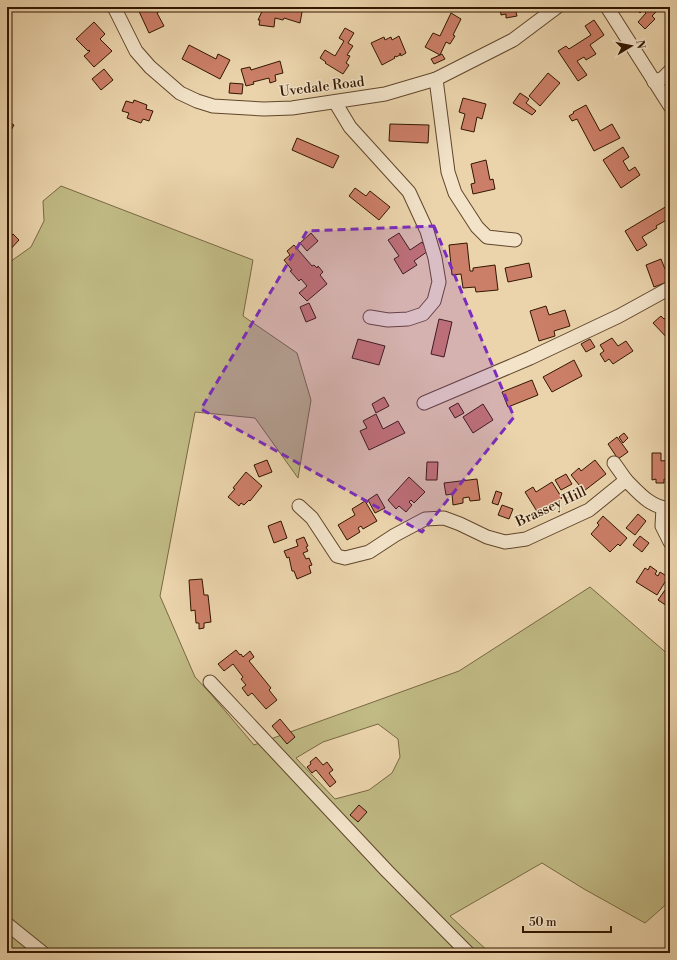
<svg xmlns="http://www.w3.org/2000/svg" width="677" height="960" viewBox="0 0 677 960" font-family="'Libre Bodoni',serif">
<style>
.green{fill:#c0ba84;stroke:#796842;fill-rule:evenodd}
.building{fill:#cc7f68;stroke:#321600}
.lines{fill:none;stroke-linecap:round;stroke-linejoin:round}
.minor-casing{stroke:#60462b;stroke-width:15}
.minor{stroke:#f2e3c9;stroke-width:13}
.marked{fill:#7b2cbf;fill-opacity:0.2;stroke:#7b2cbf;stroke-width:3;stroke-dasharray:8 5;stroke-linejoin:round}
.labels{text-anchor:middle;dominant-baseline:central;stroke-width:3;stroke-linejoin:round;paint-order:stroke}
.street-label{font-size:14px;fill:#321600;stroke:#f2e3c9}
</style>
<rect width="100%" height="100%" fill="#ebd4ac"/>
<filter id="stains"><feTurbulence type="fractalNoise" baseFrequency=".005" numOctaves="4"/><feColorMatrix values="0 0 0 0 .2 0 0 0 0 .09 0 0 0 0 .02 0 0 0 .5 -.17"/></filter>
<radialGradient id="worn" r=".72"><stop offset=".6" stop-color="#630" stop-opacity="0"/><stop offset="1" stop-color="#630" stop-opacity=".3"/></radialGradient>
<path class="green" d="M61,186L253,260L243,316L297,353L311,400L298,478L255,418L195,412L160,596L195,677L210,693L254,745L459,671L590,587L670,656V901L645,923L584,889L542,863L450,916L490,953H7V264L31,247L44,221L43,201ZM378,724L398,739L400,757L392,773L369,790L335,799L296,758L323,742Z"/>
<g class="building">
<polygon points="137,7 158,7 160,11 157,13 164,26 149,33"/>
<polygon points="264,7 283,7 291,9 291,7 303,7 300,23 284,18 283,20 275,18 274,27 259,25 260,20 258,20"/>
<polygon points="500,7 518,7 515,8 517,16 506,18 506,14 501,15"/>
<polygon points="635,7 661,7 652,16 655,19 645,29 638,22 646,13 643,10 640,13"/>
<polygon points="451,13 461,19 453,35 455,36 450,44 446,42 440,55 425,47 433,33 440,36"/>
<polygon points="594,20 604,35 590,45 596,54 586,60 584,57 577,61 587,75 578,81 558,51 566,46 569,49 591,35 585,26"/>
<polygon points="94,22 105,34 100,39 112,51 94,67 84,56 90,51 89,50 88,51 76,39"/>
<polygon points="345,28 354,33 348,43 353,46 347,55 350,56 346,63 349,65 343,74 325,63 326,62 320,58 325,50 335,56 344,41 339,38"/>
<polygon points="399,36 406,53 401,56 400,53 400,55 396,57 396,56 394,57 395,58 382,65 371,43 384,37 385,40 391,37 392,40"/>
<polygon points="189,45 216,59 218,54 230,60 220,79 182,59"/>
<polygon points="442,54 445,59 434,64 431,59"/>
<polygon points="280,61 283,73 275,75 276,81 270,83 269,78 253,82 254,84 246,86 241,69 250,67 251,70"/>
<polygon points="104,69 113,80 101,90 92,79"/>
<polygon points="548,73 560,83 540,106 529,96"/>
<polygon points="230,83 243,84 242,94 229,93"/>
<polygon points="520,93 529,99 526,103 536,111 532,115 513,103"/>
<polygon points="463,98 486,104 482,119 477,117 474,132 461,129 465,114 459,112"/>
<polygon points="134,100 147,105 146,109 153,111 149,121 143,119 141,123 127,118 129,113 122,111 126,101 133,103"/>
<polygon points="586,105 600,131 612,124 620,138 594,151 577,119 572,121 569,116 574,113 573,112"/>
<polygon points="7,121 14,125 10,132 7,130"/>
<polygon points="390,124 429,125 428,143 389,141"/>
<polygon points="297,138 339,156 333,168 292,150"/>
<polygon points="623,147 629,157 623,161 629,171 635,167 640,175 621,188 603,160"/>
<polygon points="486,160 490,180 493,179 495,189 473,194 471,184 475,183 471,164"/>
<polygon points="355,188 366,196 370,191 390,207 379,220 349,196"/>
<polygon points="667,206 670,211 670,218 656,226 657,228 642,237 647,245 637,251 625,231"/>
<polygon points="311,233 318,241 307,251 300,243"/>
<polygon points="399,233 410,250 422,242 428,251 414,261 417,265 403,274 394,259 399,256 388,240"/>
<polygon points="13,234 19,240 7,253 7,240"/>
<polygon points="467,243 470,271 473,271 473,268 495,265 498,290 476,292 475,287 463,288 461,274 452,275 449,245"/>
<polygon points="294,245 312,266 314,265 317,268 318,266 323,272 320,275 327,284 307,301 299,293 307,286 301,279 299,281 290,271 292,270 284,260 290,255 287,251"/>
<polygon points="661,259 665,269 670,268 670,281 654,287 646,265"/>
<polygon points="529,263 532,277 508,282 505,268"/>
<polygon points="309,303 316,318 306,322 300,307"/>
<polygon points="546,306 549,315 565,310 570,326 554,331 555,336 539,341 530,311"/>
<polygon points="670,315 670,341 653,323 661,316 664,319"/>
<polygon points="439,319 452,322 444,357 431,354"/>
<polygon points="612,338 618,346 626,341 633,351 613,364 609,359 605,362 600,354 604,351 600,345"/>
<polygon points="358,339 385,346 379,365 352,358"/>
<polygon points="590,339 595,347 586,352 581,344"/>
<polygon points="574,360 582,376 552,392 543,377"/>
<polygon points="532,380 538,395 508,407 502,392"/>
<polygon points="384,397 389,406 376,413 372,404"/>
<polygon points="458,403 464,413 455,418 449,408"/>
<polygon points="483,404 493,420 473,433 463,417"/>
<polygon points="376,414 383,429 398,421 405,433 369,450 360,431 367,428 363,421"/>
<polygon points="624,433 628,438 623,443 619,437"/>
<polygon points="617,437 628,452 618,459 608,444"/>
<polygon points="652,453 661,453 661,461 670,460 670,483 669,483 669,479 664,479 664,483 656,483 656,479 652,480"/>
<polygon points="267,460 272,472 259,477 254,465"/>
<polygon points="595,460 606,474 584,491 571,475 579,468 581,471"/>
<polygon points="427,462 438,462 437,480 426,480"/>
<polygon points="246,472 262,486 250,501 249,500 244,505 241,503 239,506 228,497 235,489 233,488"/>
<polygon points="566,474 572,484 561,490 555,480"/>
<polygon points="409,477 425,492 414,503 411,500 409,502 412,505 406,512 399,506 396,509 388,500"/>
<polygon points="477,479 480,500 470,501 469,497 463,498 463,503 453,505 452,494 446,495 444,483"/>
<polygon points="552,482 562,498 538,513 525,492 533,487 536,492"/>
<polygon points="496,491 502,493 498,505 492,503"/>
<polygon points="377,494 385,508 375,513 368,500"/>
<polygon points="365,501 377,521 363,529 361,526 358,528 360,532 347,540 338,525 355,515 352,509"/>
<polygon points="502,505 513,509 509,519 498,515"/>
<polygon points="638,514 646,521 635,535 626,528"/>
<polygon points="603,516 627,538 620,546 618,544 610,552 591,534 599,525 597,523"/>
<polygon points="281,521 287,538 274,543 268,526"/>
<polygon points="640,536 649,543 642,552 633,545"/>
<polygon points="304,537 308,546 306,547 308,551 303,553 306,559 309,558 312,565 309,566 311,573 297,579 294,571 292,571 289,557 287,558 284,551 298,546 296,540"/>
<polygon points="650,566 657,571 655,574 658,576 660,572 668,577 657,595 636,582 645,568 648,570"/>
<polygon points="202,579 204,595 208,595 211,622 204,623 204,628 199,629 199,623 196,623 195,610 191,611 189,580"/>
<polygon points="665,590 670,594 670,602 667,606 658,600"/>
<polygon points="236,650 240,655 241,654 243,657 250,651 254,657 249,661 271,688 269,690 277,700 266,709 252,693 248,696 242,688 246,685 241,679 243,677 233,664 224,671 218,664"/>
<polygon points="280,719 295,737 287,744 272,726"/>
<polygon points="316,757 323,765 327,762 333,770 329,773 336,782 330,787 316,770 312,773 307,767 311,764 310,762"/>
<polygon points="359,805 367,812 358,822 350,815"/>
</g>
<g class="lines">
<g class="minor-casing">
<g id="minor">
<polyline points="114,7 136,51 150,67 180,93 197,101 213,106 264,109 292,108 385,94 436,79 513,40 557,7"/>
<polyline points="607,7 670,106"/>
<polyline points="436,79 448,172 455,193 477,227 487,237 515,240"/>
<polyline points="654,82 663,78 670,71"/>
<polyline points="335,102 350,127 409,192 427,231 435,258 439,282 434,301 423,314 408,319 388,320 370,317"/>
<polyline points="424,403 530,358 619,316 670,288"/>
<polyline points="614,463 626,480"/>
<path d="M299,506L312,518L337,556L345,558L369,552L395,535L425,519L444,518L460,524L487,537L505,542L526,539L589,510L626,480C639,493 650,507 670,509"/>
<polyline points="663,508 662,526 670,542"/>
<polyline points="210,682 387,871 468,953"/>
<polyline points="7,924 43,953"/>
</g>
</g>
<use href="#minor" class="minor"/>
</g>
<path class="marked" d="M434,226L514,417L422,532L201,409L307,231Z"/>
<g class="labels">
<g class="street-label">
<text transform="translate(322 87) rotate(-7)">Uvedale Road</text>
<text transform="translate(551 507) rotate(-25)">Brassey Hill</text>
</g>
</g>
<rect width="677" height="960" fill="none" stroke="#ebd4ac" stroke-width="24"/>
<rect x="8" y="8" width="661" height="944" fill="none" stroke="#321600" stroke-width="2"/>
<rect x="12" y="12" width="653" height="936" fill="none" stroke="#321600"/>
<g transform="translate(631 46) rotate(80)" stroke="#f2e3c9" stroke-width="3" paint-order="stroke">
<path d="M0-3L7 15L0 10L-7 15Z" fill="#321600"/>
<text y="-6" font-size="11" font-weight="bold" text-anchor="middle" fill="#321600">N</text>
</g>
<path d="M523 926v6h88v-6" fill="none" stroke="#321600" stroke-width="2"/>
<text x="529" y="926" font-size="12" fill="#321600" stroke="#f2e3c9" stroke-width="3" paint-order="stroke">50 m</text>
<rect width="100%" height="100%" filter="url(#stains)"/>
<rect width="100%" height="100%" fill="url(#worn)"/>
</svg>
